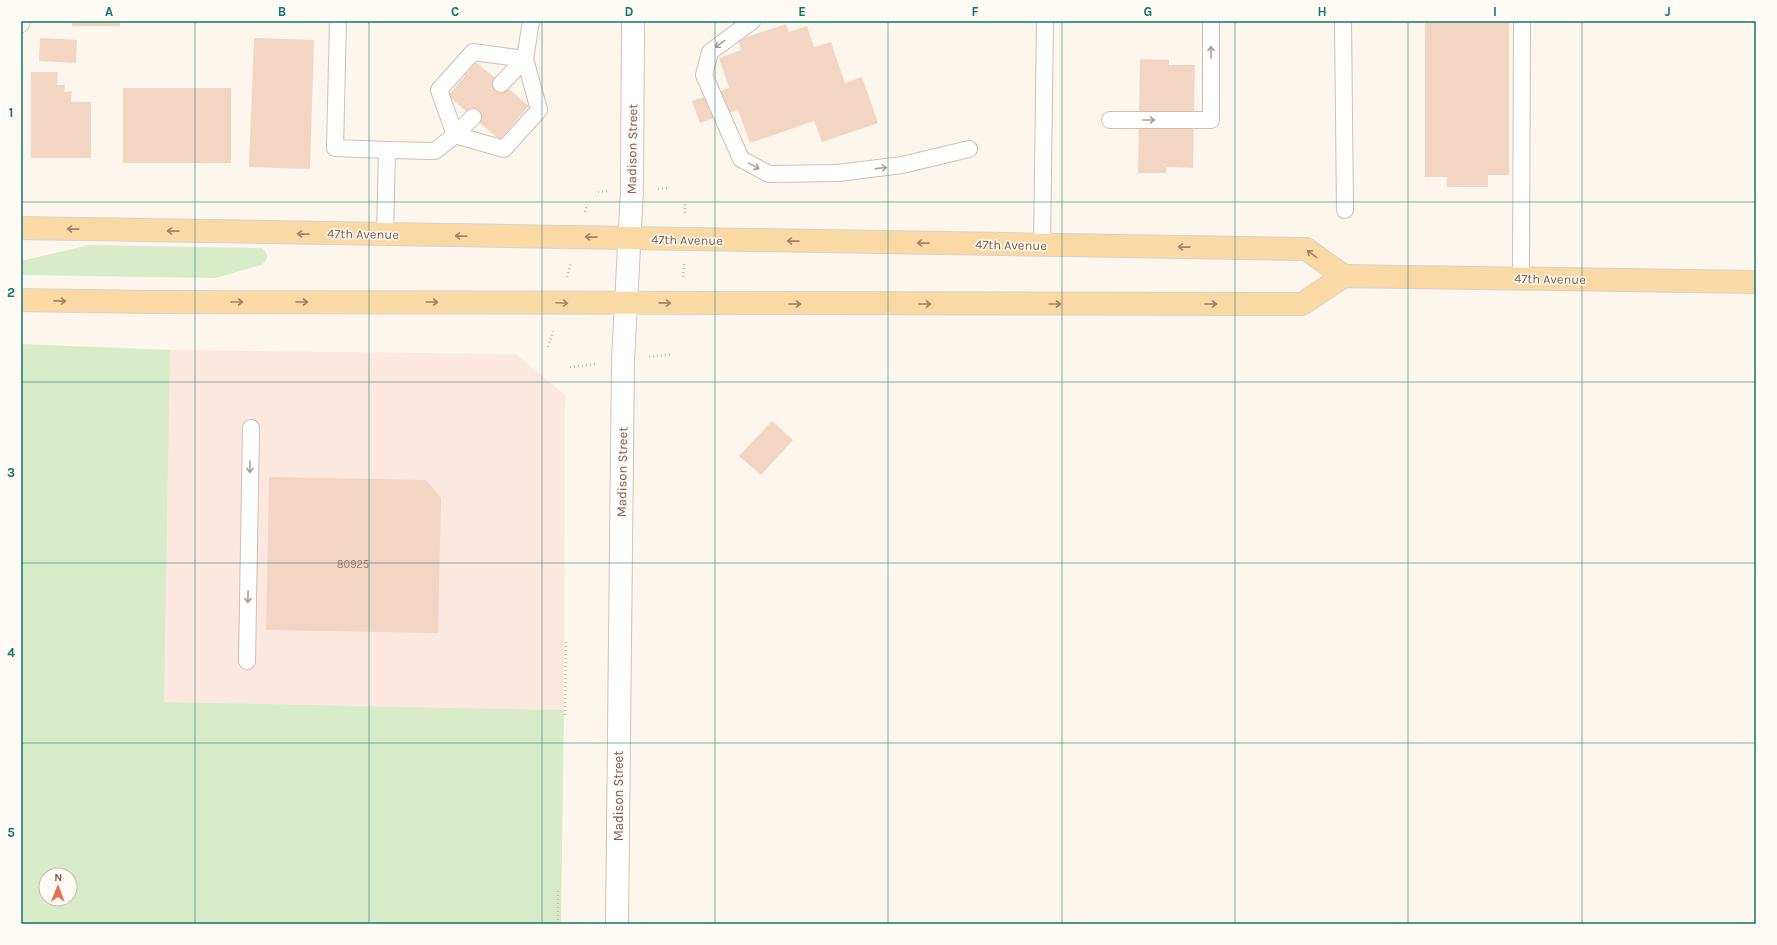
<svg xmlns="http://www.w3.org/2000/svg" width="1777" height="945" viewBox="0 0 1777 945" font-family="Karla,sans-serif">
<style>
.commercial{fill:#fde8e0}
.green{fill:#d8ecc9;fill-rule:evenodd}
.building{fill:#f3d5c3}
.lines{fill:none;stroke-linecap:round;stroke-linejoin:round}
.lane-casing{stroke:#d1beb0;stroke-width:18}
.secondary-casing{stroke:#d6c0b0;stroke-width:24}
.primary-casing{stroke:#dad1cd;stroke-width:24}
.path{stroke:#d9b8a5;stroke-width:2.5;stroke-dasharray:1 3;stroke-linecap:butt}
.lane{stroke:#fff;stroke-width:16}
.secondary{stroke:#fff;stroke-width:22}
.primary{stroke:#fbd9a5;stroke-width:22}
.oneway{stroke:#af9d94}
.oneway2{stroke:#a18267}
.grid{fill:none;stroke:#0f766e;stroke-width:1;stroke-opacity:0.55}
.labels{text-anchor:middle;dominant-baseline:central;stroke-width:3;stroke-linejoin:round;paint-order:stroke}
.number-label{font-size:11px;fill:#987a6a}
.street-label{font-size:13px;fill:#7a5c4d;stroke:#fffaf3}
.neatline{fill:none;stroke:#0f766e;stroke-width:1.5}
.grid-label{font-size:13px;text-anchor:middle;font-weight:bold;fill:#0f766e}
</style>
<rect width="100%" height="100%" fill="#fdf6ec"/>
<polygon class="commercial" points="170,350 516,354 565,395 564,710 163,702"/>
<g class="green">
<path d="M89,245L262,248C269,254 269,260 261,265L215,278L21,275V261Z"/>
<path d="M21,344L170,350L164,702L564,710L561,924H21ZM46,875H70V899H46Z"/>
</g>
<g class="building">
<rect x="72" y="21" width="48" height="5"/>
<polygon points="1425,21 1509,21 1509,175 1488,175 1488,187 1447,187 1447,177 1425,177"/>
<polygon points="786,24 789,32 807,26 814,47 831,42 845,83 862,77 878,123 822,142 814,121 750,143 738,110 700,123 692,101 729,88 719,58 741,50 738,40"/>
<polygon points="40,38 77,40 76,63 39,61"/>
<polygon points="254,38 314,40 310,169 249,167"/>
<polygon points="1140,59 1169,60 1169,65 1195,65 1193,168 1166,167 1166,173 1138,173"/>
<polygon points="476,62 529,106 500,140 448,96"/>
<polygon points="31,72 58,72 57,85 65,85 64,92 72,91 71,102 91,102 91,158 31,158"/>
<rect x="123" y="88" width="108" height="75"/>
<polygon points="772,421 793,440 761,475 739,456"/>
<polygon points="269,477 426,480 441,498 438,633 266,630"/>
</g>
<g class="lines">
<g class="lane-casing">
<g id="lane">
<polyline points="338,21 335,148 387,150 385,235"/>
<polyline points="752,21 710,52 704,75 741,159 769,174 838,173 902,165 969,149"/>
<polyline points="1343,21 1345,210"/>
<polyline points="21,24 22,21"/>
<polyline points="501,84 525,59"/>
<polyline points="473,117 455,135 504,149 539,110 525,59"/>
<polyline points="1110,120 1211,120 1211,21"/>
<polyline points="387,150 435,151 455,135 439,90 473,52 525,59 531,21"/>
<polyline points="1042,245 1045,21"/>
<polyline points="1521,279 1522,21"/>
<polyline points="247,661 251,428"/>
</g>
</g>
<g class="secondary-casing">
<polyline id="secondary" points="617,924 623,360 632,190 633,21"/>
</g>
<g class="primary-casing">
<g id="primary">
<polyline points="21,228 1306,249 1344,276"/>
<polyline points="21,300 153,302 1302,304 1344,276 1756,282"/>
</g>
</g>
<g class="path">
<polyline points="658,189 670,188"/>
<polyline points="598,192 607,191"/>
<polyline points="585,212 587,204"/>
<polyline points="685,213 685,204"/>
<polyline points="567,277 571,263"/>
<polyline points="683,277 684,264"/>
<polyline points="548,347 554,328"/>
<polyline points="649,357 672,354"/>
<polyline points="570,367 596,364"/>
<polyline points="565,715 566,641"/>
<polyline points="558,924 558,891"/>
</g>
<use href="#lane" class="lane"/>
<use href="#secondary" class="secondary"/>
<use href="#primary" class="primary"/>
</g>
<defs><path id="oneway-shaft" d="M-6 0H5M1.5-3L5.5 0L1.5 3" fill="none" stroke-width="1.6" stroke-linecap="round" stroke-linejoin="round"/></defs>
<g class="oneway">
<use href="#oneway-shaft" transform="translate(720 44) rotate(144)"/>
<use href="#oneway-shaft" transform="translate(1211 52) rotate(-90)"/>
<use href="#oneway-shaft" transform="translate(1149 120)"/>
<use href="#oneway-shaft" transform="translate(754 166) rotate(29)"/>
<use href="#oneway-shaft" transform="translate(881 168) rotate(-7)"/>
<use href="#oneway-shaft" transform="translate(250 467) rotate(91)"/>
<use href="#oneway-shaft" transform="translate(248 597) rotate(91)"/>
</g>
<g class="oneway2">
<use href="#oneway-shaft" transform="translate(73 229) rotate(-179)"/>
<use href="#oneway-shaft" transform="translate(173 231) rotate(-179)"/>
<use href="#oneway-shaft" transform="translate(303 234) rotate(-179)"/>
<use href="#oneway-shaft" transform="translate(461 236) rotate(-179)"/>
<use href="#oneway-shaft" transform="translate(591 237) rotate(-179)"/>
<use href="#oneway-shaft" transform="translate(793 241) rotate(-179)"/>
<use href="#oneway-shaft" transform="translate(923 243) rotate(-179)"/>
<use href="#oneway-shaft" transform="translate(1184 247) rotate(-179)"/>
<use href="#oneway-shaft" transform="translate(1312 254) rotate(-144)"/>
<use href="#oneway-shaft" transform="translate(60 301) rotate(1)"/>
<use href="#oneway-shaft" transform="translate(237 302)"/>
<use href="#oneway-shaft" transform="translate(302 302)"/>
<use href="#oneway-shaft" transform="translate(432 302)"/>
<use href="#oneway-shaft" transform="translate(562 303) rotate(3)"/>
<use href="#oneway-shaft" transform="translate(665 303) rotate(1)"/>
<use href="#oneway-shaft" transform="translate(795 304)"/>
<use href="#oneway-shaft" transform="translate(925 304)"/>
<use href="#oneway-shaft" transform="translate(1055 304)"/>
<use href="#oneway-shaft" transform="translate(1211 304)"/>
</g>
<path class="grid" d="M195,21V924M369,21V924M542,21V924M715,21V924M888,21V924M1062,21V924M1235,21V924M1408,21V924M1582,21V924M21,202H1756M21,382H1756M21,563H1756M21,743H1756"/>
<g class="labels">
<g class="number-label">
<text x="353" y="564">80925</text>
</g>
<g class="street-label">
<text transform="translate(632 149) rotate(-89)">Madison Street</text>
<text transform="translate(363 234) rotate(1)">47th Avenue</text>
<text transform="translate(687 240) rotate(1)">47th Avenue</text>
<text transform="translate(1011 245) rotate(1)">47th Avenue</text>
<text transform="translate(1550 279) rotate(1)">47th Avenue</text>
<text transform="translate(622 472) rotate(-89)">Madison Street</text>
<text transform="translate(618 796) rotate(-90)">Madison Street</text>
</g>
</g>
<rect width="1777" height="945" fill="none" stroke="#fffaf3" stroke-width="44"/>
<g transform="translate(58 887) rotate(1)"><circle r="19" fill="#fffaf3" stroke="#cabbb1"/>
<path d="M0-3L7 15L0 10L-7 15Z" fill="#e76f51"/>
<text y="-6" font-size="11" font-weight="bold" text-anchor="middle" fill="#7a5c4d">N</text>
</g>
<rect x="22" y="22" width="1733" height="901" class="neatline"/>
<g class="grid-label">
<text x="109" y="16">A</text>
<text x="282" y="16">B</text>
<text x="455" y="16">C</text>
<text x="629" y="16">D</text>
<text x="802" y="16">E</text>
<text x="975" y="16">F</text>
<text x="1148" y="16">G</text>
<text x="1322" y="16">H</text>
<text x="1495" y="16">I</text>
<text x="1668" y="16">J</text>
<text x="11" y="117">1</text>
<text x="11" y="297">2</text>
<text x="11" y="477">3</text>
<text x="11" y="657">4</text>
<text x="11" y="837">5</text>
</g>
</svg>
